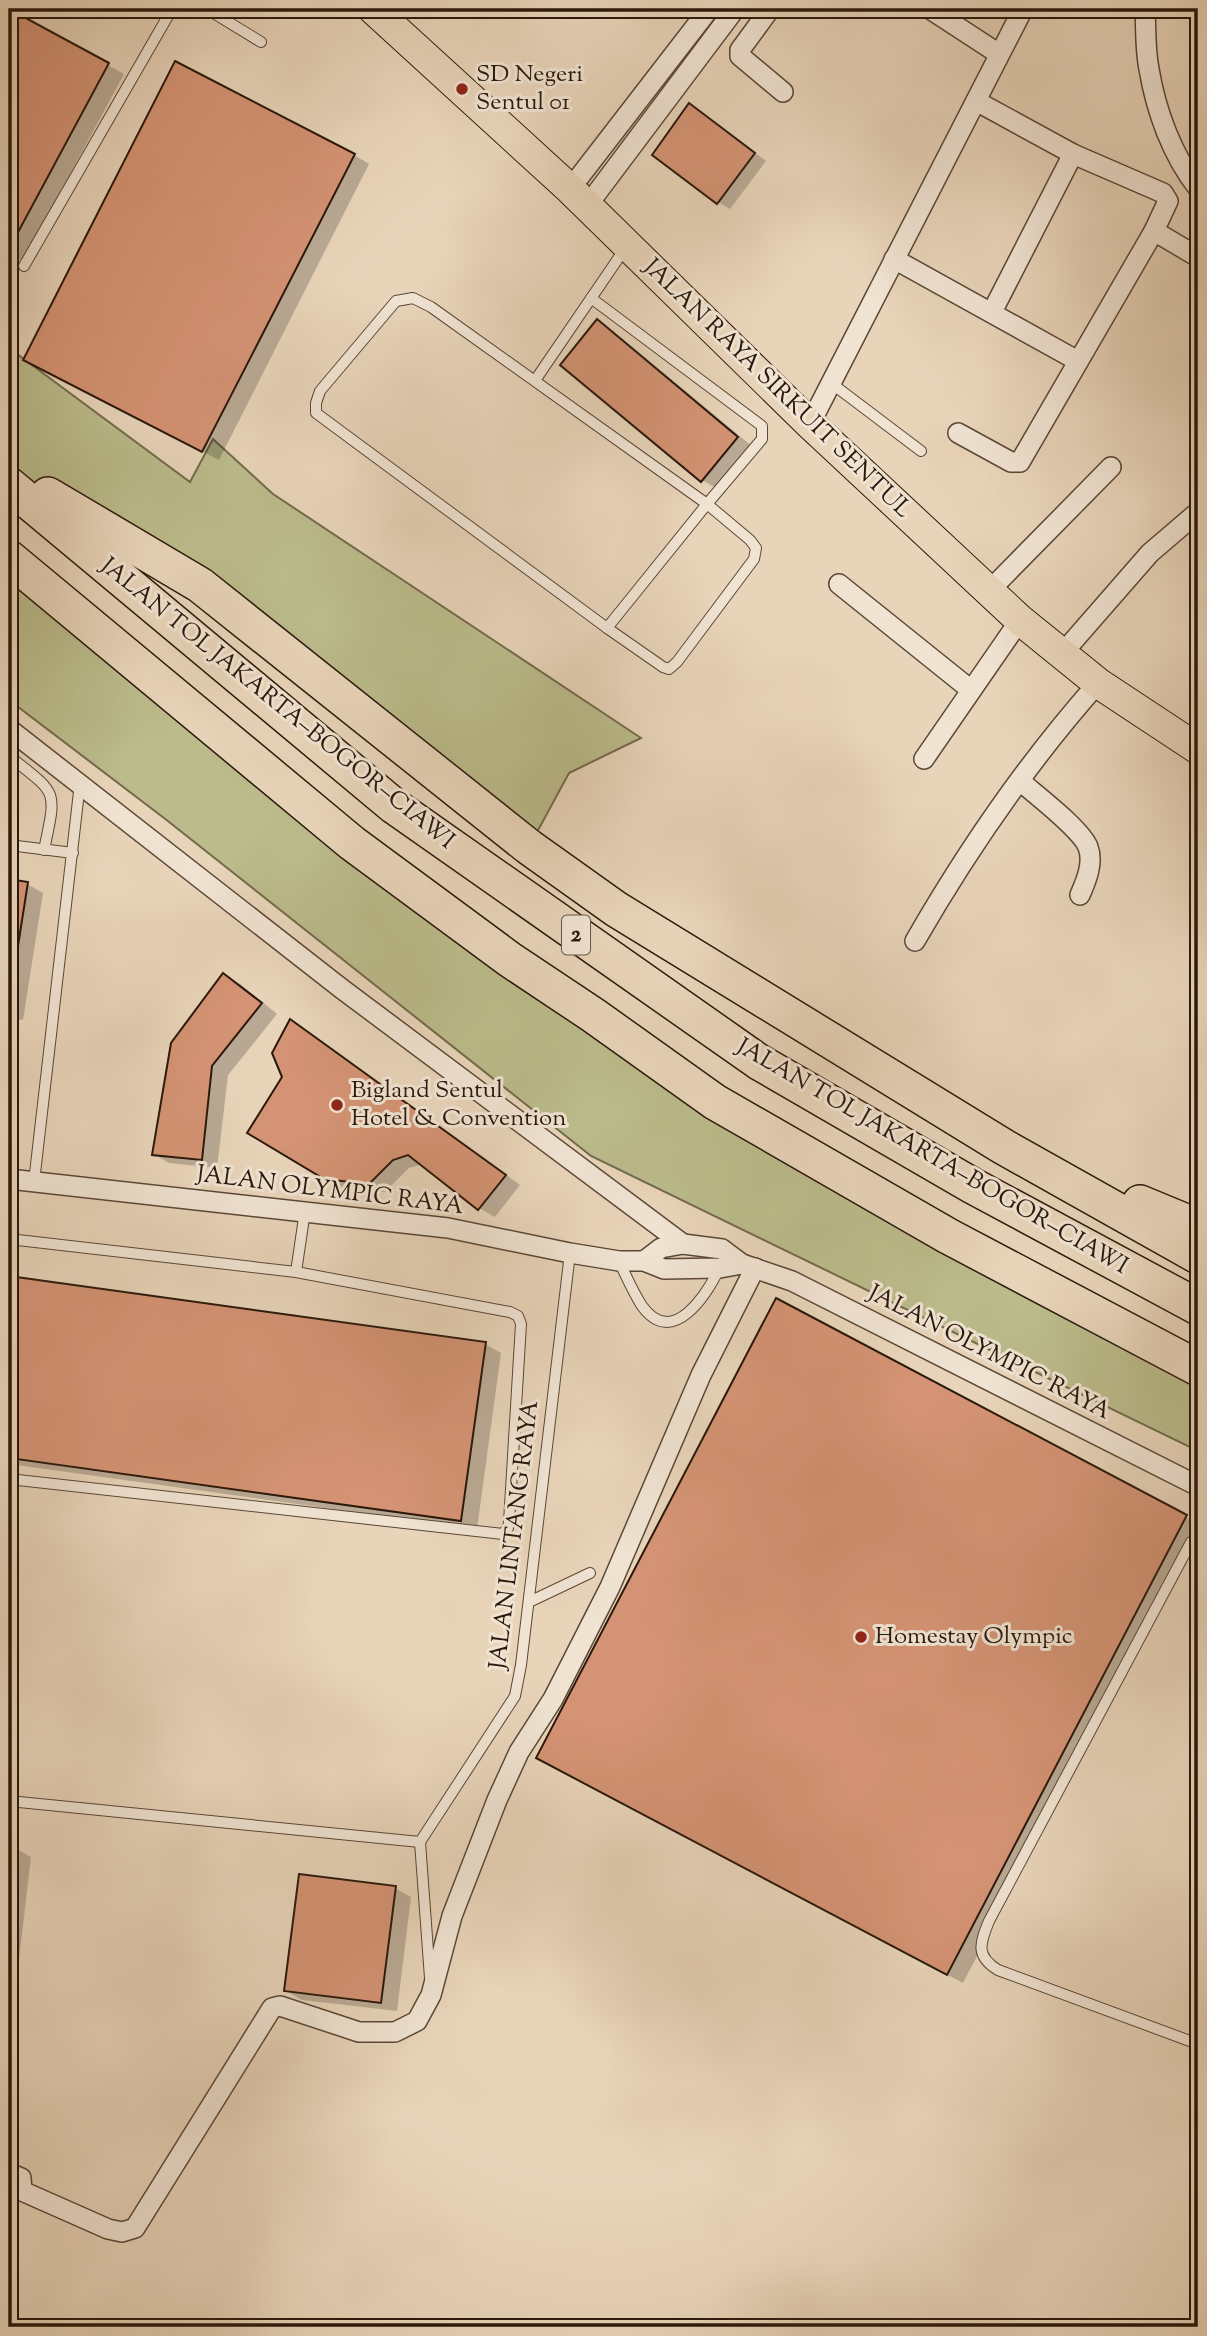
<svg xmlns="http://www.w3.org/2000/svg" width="1207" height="2336" viewBox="0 0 1207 2336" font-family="'Sorts Mill Goudy',serif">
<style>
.green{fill:#bbbb8b;stroke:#726a4b;stroke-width:2}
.shadow{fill:#0003}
.building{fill:#d49374;stroke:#2a180b;stroke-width:2}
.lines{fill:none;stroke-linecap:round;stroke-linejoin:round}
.lane-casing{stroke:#5a4736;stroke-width:12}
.street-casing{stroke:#5a4736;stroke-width:22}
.primary-casing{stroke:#2a180b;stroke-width:32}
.highway-casing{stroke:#2a180b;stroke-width:38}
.lane{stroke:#f0e3d2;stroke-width:10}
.street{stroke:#f0e3d2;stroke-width:19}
.primary{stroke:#e8d4b9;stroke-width:30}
.highway{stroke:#e8d4b9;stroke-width:35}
.poi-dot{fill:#8f2418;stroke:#f0e3d2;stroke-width:2.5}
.labels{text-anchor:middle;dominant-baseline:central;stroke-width:6;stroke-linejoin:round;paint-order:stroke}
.shield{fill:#f0e3d2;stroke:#655547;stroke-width:2}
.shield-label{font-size:23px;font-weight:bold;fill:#2a180b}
.poi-label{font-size:24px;fill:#2a180b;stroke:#f0e3d2;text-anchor:start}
.street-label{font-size:24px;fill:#2a180b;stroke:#f0e3d2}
</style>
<rect width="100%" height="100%" fill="#e8d4b9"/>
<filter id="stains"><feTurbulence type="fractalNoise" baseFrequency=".00286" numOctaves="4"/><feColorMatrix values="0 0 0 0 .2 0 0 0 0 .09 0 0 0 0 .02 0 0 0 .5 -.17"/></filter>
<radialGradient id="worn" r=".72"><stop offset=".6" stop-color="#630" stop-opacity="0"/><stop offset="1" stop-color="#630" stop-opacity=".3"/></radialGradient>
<g class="green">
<polygon points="9,348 190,482 213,439 273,494 641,738 569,773 529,847 200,585 9,472"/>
<polygon points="9,558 593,1015 1198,1368 1198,1451 591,1156 164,818 9,700"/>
</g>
<g class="shadow">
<polygon points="9,10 124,74 23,261 9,254"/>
<polygon points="690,106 766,161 730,209 718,202"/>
<polygon points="354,155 369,164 219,460 41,368"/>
<polygon points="597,322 613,331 753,447 718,489 702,480"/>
<polygon points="9,881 27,884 43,893 23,1020 9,1018"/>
<polygon points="224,975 240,984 277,1014 228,1075 217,1168 169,1163 153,1154"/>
<polygon points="306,1031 520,1185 495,1217 479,1208 423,1164 409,1168 385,1192 341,1187 249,1133 284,1077"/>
<polygon points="9,1278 485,1344 501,1353 477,1529 9,1464"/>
<polygon points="777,1301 1198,1524 1198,1533 963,1983 554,1767"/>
<polygon points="9,1847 15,1848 31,1857 10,2036"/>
<polygon points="395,1888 411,1897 397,2011 302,2000 286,1991"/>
</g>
<g class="building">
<polygon points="9,9 109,63 9,249"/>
<polygon points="175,61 355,154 202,452 23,360"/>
<polygon points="689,103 755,153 717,204 652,155"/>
<polygon points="597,319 738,437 701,482 560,365"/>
<polygon points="9,879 28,882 18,946 9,945"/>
<polygon points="223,973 262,1003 212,1066 202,1160 152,1155 171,1043"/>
<polygon points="290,1019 506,1175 478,1210 408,1155 393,1160 369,1184 324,1179 247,1133 282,1077 272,1053"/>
<polygon points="9,1276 486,1342 461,1521 9,1458"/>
<polygon points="776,1298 1187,1515 947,1975 536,1758"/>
<polygon points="299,1874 396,1886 381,2003 284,1991"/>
</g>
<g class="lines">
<g class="lane-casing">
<g id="lane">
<polyline points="207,9 261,42"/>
<polyline points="24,266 172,9"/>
<polygon points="413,298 431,307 707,504 607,628 316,413 316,403 320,391 396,301"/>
<polyline points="591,298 762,426 762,439 707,504 750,540 756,548 754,559 677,662 669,669 663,667 607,628"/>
<polyline points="536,379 626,247"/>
<polyline points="831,383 921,451"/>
<path d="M9,756C58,795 57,788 44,850"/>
<polyline points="9,845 73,853"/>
<polyline points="34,1182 80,783"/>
<polyline points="9,1239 296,1272 510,1312 518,1316 521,1324 509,1522 508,1528 503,1534 9,1479"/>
<path d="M619,1261C626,1276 633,1292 642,1306C673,1349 707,1294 720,1267"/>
<polyline points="296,1272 305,1211"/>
<path d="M1191,1542L989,1921C980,1943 975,1956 998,1970L1198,2044"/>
<polyline points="529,1602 590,1573"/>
<polyline points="9,1801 420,1842 515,1696 521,1665 570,1253"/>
<polyline points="420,1842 430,1978"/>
</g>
</g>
<g class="street-casing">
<g id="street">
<polyline points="770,9 740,50 740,56 783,92"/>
<polyline points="930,9 999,54"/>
<path d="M1145,9C1146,28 1145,49 1149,69C1156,111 1172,155 1198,188"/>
<polyline points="570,189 709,9"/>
<polyline points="587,206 735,9"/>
<polyline points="1154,231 1198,257"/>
<polyline points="894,259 1078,361"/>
<polyline points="992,312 1073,154"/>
<polyline points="810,424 1023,9"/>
<polyline points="958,433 1011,462 1020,462 1154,231 1168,201 1163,193 1073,154 976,101"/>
<polyline points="839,584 971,690"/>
<polyline points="989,591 1111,467"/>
<polyline points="1061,655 1150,553 1198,512"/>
<polyline points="9,729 342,989 683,1244"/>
<polyline points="924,759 1020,620"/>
<path d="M1020,781C1036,795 1081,829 1088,847C1094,863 1086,881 1080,895"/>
<path d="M915,941C968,849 1028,762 1098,683"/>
<polyline points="9,1179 448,1228 570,1253 619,1261 644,1261 664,1269 720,1268 742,1264"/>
<polyline points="644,1261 661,1248 683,1244 722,1249 742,1264 792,1281 1198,1486"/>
<polyline points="9,2173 21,2178 22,2191 108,2229 122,2232 135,2228 272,2008 280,2006 359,2032 395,2032 417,2021 431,1995 452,1916 497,1800 519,1752 553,1699 610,1587 701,1375 755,1268"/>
</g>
</g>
<g class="primary-casing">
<polyline id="primary" points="373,9 570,189 810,424 1020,620 1098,683 1198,749"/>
</g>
<g class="highway-casing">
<g id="highway">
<polyline points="9,485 394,806 759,1062 973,1186 1198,1307"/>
<polyline points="48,495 200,585 529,847 616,909 1004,1147 1198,1256"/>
<polyline points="9,558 352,843 509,959 593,1015 715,1102 948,1236 1198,1368"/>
<polyline points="1140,1203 1198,1227"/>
</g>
</g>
<use href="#lane" class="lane"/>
<use href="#street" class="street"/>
<use href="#primary" class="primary"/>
<use href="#highway" class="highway"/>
</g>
<g class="poi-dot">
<circle cx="462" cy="89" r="7"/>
<circle cx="337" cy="1105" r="7"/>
<circle cx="861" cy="1637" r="7"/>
</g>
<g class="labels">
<rect class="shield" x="562" y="915.5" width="28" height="39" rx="5"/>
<g class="shield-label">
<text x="576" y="935">2</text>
</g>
<g class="poi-label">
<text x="476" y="75">SD Negeri<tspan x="476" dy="28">Sentul 01</tspan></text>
<text x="351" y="1091">Bigland Sentul<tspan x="351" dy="28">Hotel &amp; Convention</tspan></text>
<text x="875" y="1637">Homestay Olympic</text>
</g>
<g class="street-label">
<text transform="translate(777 389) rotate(44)">JALAN RAYA SIRKUIT SENTUL</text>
<text transform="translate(277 704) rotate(39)">JALAN TOL JAKARTA–BOGOR–CIAWI</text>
<text transform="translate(932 1157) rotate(30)">JALAN TOL JAKARTA–BOGOR–CIAWI</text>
<text transform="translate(330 1191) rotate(7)">JALAN OLYMPIC RAYA</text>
<text transform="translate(989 1353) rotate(27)">JALAN OLYMPIC RAYA</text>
<text transform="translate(515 1535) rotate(-83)">JALAN LINTANG RAYA</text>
</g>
</g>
<rect width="1207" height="2336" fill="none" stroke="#e8d4b9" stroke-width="35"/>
<rect x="10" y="10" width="1186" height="2315" fill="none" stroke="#2a180b" stroke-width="3.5"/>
<rect x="18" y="18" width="1172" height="2301" fill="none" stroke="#2a180b" stroke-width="2"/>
<rect width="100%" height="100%" filter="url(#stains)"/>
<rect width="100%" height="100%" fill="url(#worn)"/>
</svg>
